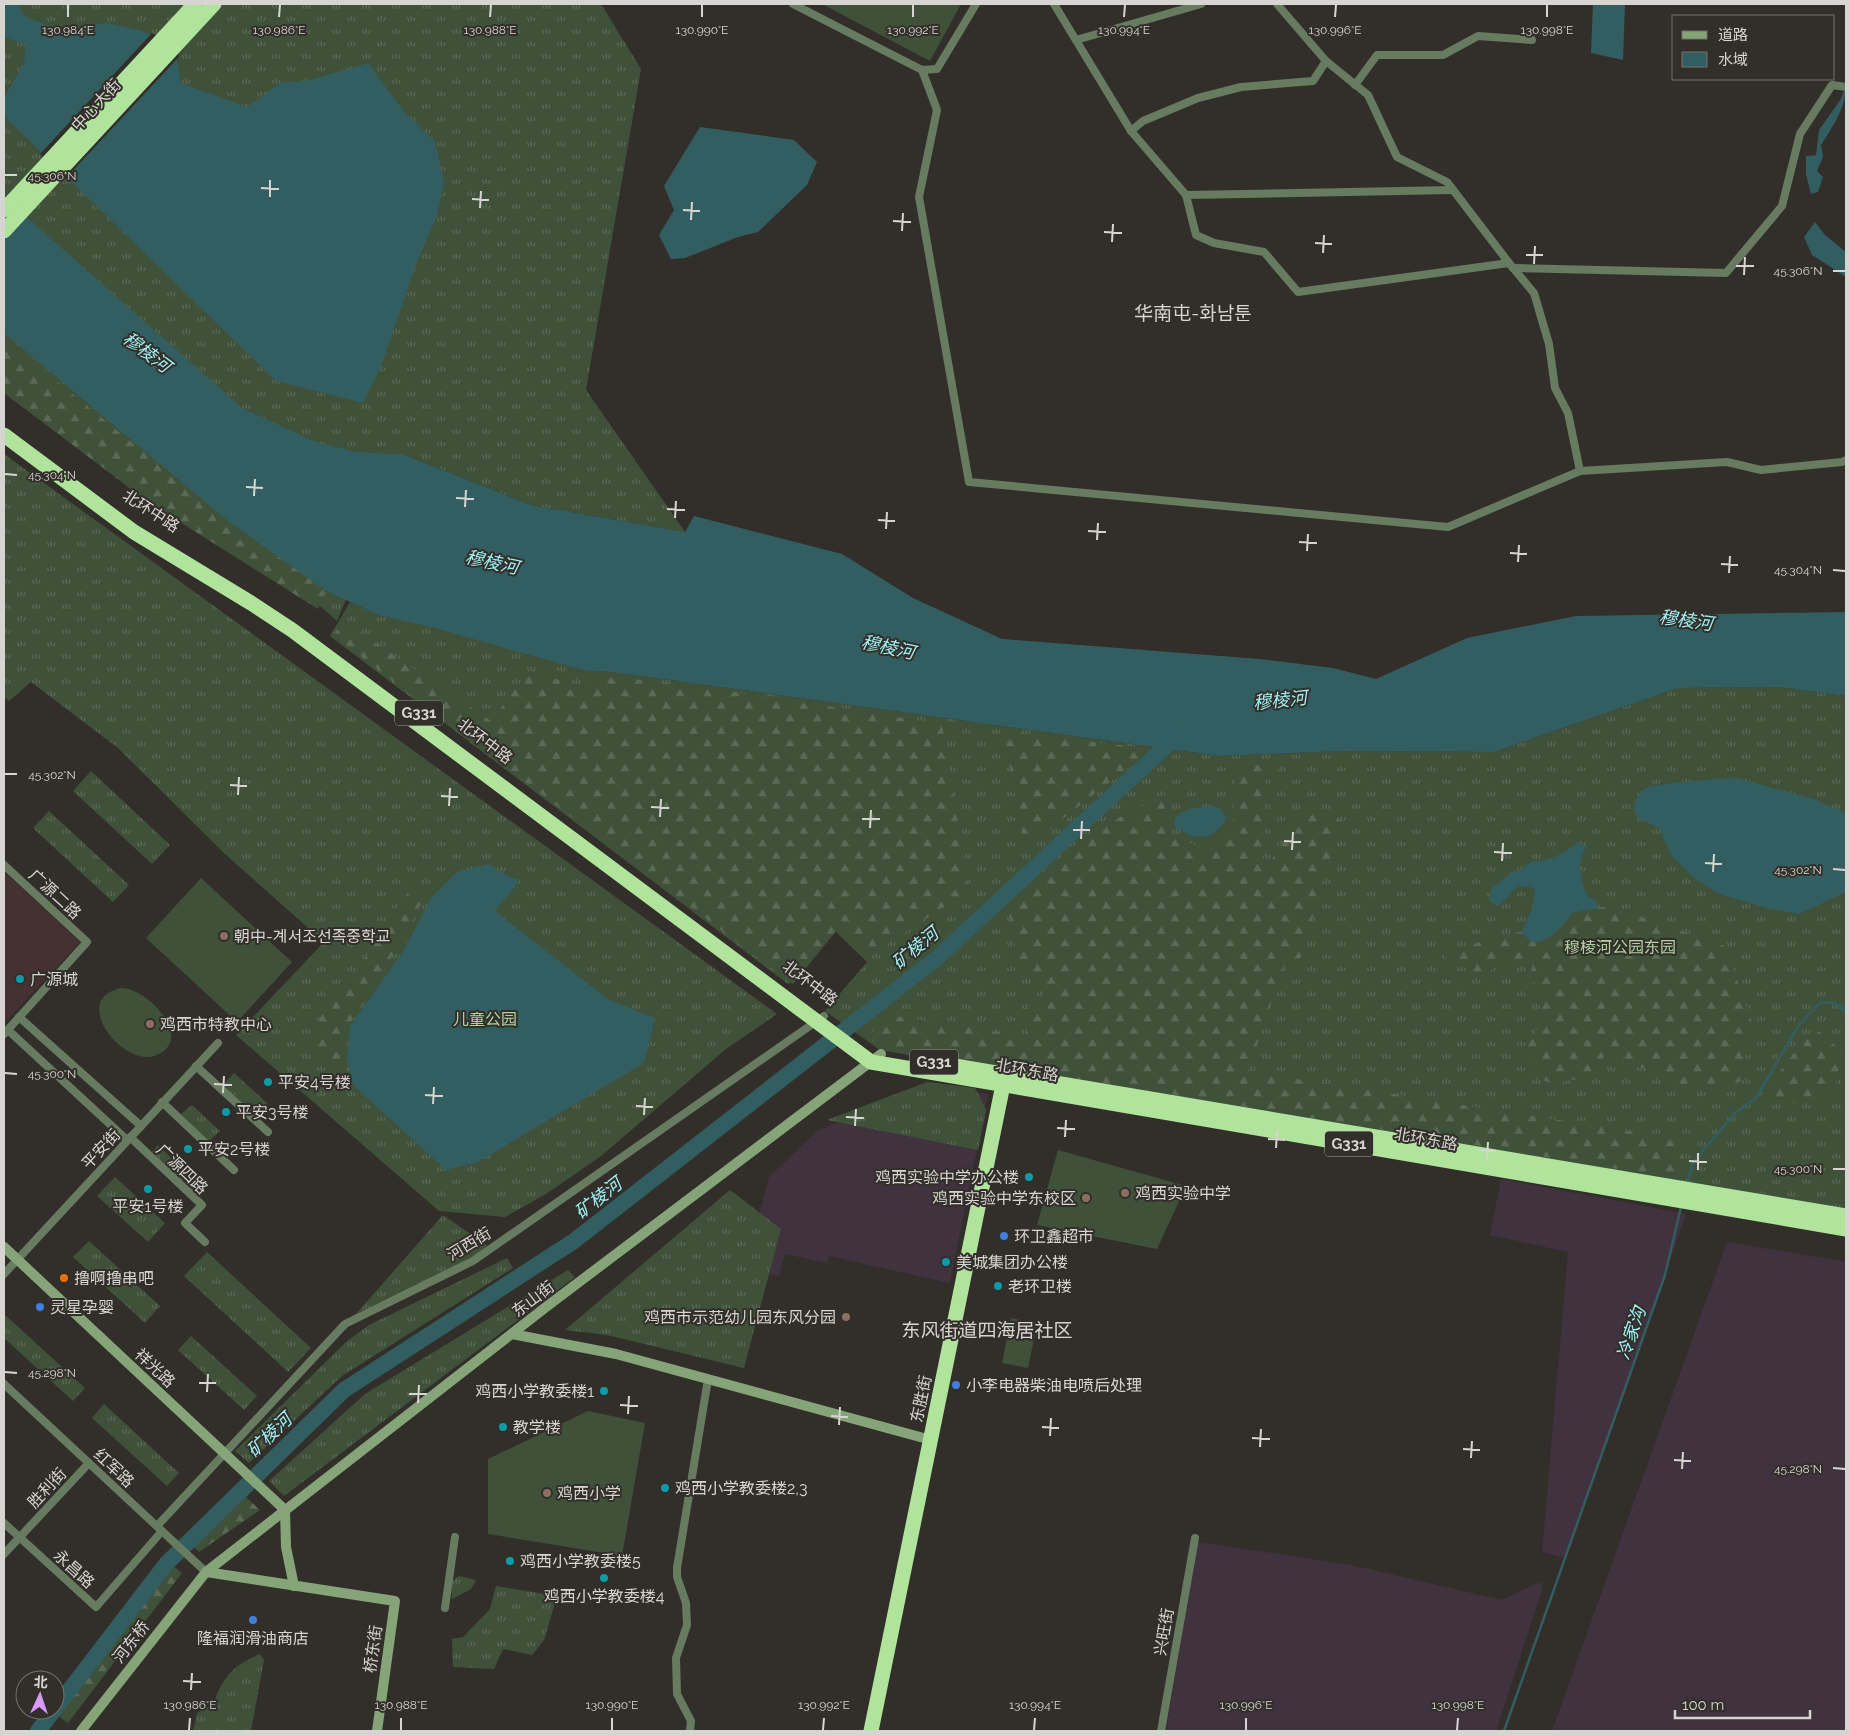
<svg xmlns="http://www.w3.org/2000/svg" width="1850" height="1735" viewBox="0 0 1850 1735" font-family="Raleway,'Noto Sans SC','Noto Sans KR',sans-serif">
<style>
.commercial{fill:#463132}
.industrial{fill:#41323f}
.grass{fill:url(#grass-tufts)}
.forest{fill:url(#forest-firs)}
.garden{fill:#405139}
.water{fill:#335e61}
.pier{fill:#322f2a}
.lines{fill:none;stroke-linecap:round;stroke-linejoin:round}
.stream{stroke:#335e61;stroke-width:2.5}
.river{stroke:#335e61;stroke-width:16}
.street{stroke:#667b5f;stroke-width:8}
.secondary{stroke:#85a578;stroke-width:10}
.highway{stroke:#b0e39c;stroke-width:15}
.ticks{fill:none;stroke:#d7d5d1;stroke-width:2}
.education-dot{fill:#8d6e63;stroke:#322f2a;stroke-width:2}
.culture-dot{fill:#0f9aa8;stroke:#322f2a;stroke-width:2}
.shop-dot{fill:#3f7fe0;stroke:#322f2a;stroke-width:2}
.food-dot{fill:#e8710a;stroke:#322f2a;stroke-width:2}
.labels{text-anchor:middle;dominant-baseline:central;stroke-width:4;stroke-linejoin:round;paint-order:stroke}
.shield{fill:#322f2a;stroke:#a6a39f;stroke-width:1}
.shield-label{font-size:15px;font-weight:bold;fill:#d7d5d1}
.street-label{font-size:16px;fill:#d7d5d1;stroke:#322f2a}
.poi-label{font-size:16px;fill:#d7d5d1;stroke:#322f2a;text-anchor:start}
.park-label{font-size:16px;fill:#afd3a0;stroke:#322f2a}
.water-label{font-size:18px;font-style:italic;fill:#9ff0f4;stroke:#322f2a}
.quarter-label{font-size:19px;fill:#d7d5d1;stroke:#322f2a}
.ticks-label{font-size:12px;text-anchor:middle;fill:#d7d5d1;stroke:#322f2a;stroke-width:4;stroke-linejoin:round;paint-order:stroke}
</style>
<defs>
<pattern id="grass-tufts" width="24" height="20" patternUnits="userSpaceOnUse" patternTransform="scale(1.25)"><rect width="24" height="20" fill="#405139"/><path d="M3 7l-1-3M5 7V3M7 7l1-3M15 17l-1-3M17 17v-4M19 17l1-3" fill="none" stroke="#5b6955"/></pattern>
<pattern id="forest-firs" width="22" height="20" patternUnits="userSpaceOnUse" patternTransform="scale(1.25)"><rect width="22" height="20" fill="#405139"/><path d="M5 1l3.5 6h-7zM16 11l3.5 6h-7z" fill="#5b6955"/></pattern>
</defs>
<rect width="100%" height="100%" fill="#322f2a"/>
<polygon class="commercial" points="4,872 80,942 4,1023"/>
<g class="industrial">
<polygon points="929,1085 988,1094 950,1283 829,1256 827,1263 785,1254 779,1276 745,1269 769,1177 817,1131"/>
<polygon points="1501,1179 1686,1214 1566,1558 1542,1552 1568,1252 1490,1235"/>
<polygon points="1727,1242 1846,1262 1846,1731 1552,1731"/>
<polygon points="1198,1542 1351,1565 1502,1600 1540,1582 1543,1587 1496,1731 1166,1731"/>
</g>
<g class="grass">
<polygon points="4,4 601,4 641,69 586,390 685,532 531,505 405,455 337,621 321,607 136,491 4,391"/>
<polygon points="4,454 777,1014 726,1049 601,1156 546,1194 505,1217 439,1211 236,1035 324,942 225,854 118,748 31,682 9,701 4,697"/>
<polygon points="350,602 380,616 435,627 586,671 612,672 1219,756 1345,751 1494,752 1678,688 1779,687 1846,696 1846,1213 880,1050 825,1011 867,962 833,929 788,984 330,636"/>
<polygon points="91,771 170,845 152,864 73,791"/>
<polygon points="49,811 129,885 113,902 33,828"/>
<polygon points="234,1073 268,1104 256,1116 223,1085"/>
<polygon points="927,1082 975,1088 986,1110 978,1150 827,1120"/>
<polygon points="192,1105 220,1131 209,1141 181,1114"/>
<polygon points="158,1145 189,1175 182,1181 152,1152"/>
<polygon points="115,1177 165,1223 148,1242 97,1196"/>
<polygon points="730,1190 781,1229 744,1368 607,1335 565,1330"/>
<polygon points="443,1215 488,1246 469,1260 356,1314"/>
<polygon points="89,1241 160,1306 145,1323 73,1257"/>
<polygon points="207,1252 311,1348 288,1372 184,1276"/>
<polygon points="507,1258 513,1268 342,1376 249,1463 235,1451 346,1342 369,1325"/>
<polygon points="568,1270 575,1277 284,1496 269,1481 365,1394"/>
<polygon points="4,1314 85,1388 73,1401 4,1338"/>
<polygon points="191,1336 257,1396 244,1410 178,1350"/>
<polygon points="104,1404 179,1473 167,1486 92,1418"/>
<polygon points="459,1576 476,1580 471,1589 452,1599 452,1581"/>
<polygon points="496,1586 557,1596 544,1640 532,1655 503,1649 494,1669 453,1667 452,1639 463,1637 490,1609"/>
<path d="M260,1654L264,1660L251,1731H193L197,1713L214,1703C222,1677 235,1664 260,1654Z"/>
</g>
<g class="forest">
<polygon points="4,338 228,521 325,590 318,609 148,502 4,393"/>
<polygon points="345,622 491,721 529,671 581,686 594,680 615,677 716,689 942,724 969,891 865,958 837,930 793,984 477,746 334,635"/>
<polygon points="1003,731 1152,749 1025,848"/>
<polygon points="1289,761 1266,778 1263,858 1272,859 1302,809 1342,820 1301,957 1286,961 1248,1071 1685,1140 1679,1179 880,1046 867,1037 888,1015 1026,1036 1024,1009 1041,1001 1044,985 1020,974 1009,915 1096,829 1167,794 1166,834 1205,848 1233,822 1235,768"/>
<polygon points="412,888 422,902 374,989 341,1035 338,1067 310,1048 326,996 340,998 399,904"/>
<polygon points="1609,906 1725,946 1753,1025 1740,1082 1686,1090 1608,1050 1592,1076 1552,1084 1537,1077 1540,1062 1522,1052 1538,1027 1542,987 1530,981 1533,962 1499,965 1483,975 1452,963 1441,952 1531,929 1561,929 1572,913"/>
<polygon points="1814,1027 1841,1051 1836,1085 1825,1102 1784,1103 1760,1097"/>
<polygon points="246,1497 260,1510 199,1552 194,1547"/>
<polygon points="173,1566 182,1573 68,1723 58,1716"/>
</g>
<g class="garden">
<polygon points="822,4 961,4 930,61"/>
<polygon points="201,878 292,962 237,1022 146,938"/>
<path d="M121,988C149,988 197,1042 154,1056C122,1066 69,999 121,988Z"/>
<polygon points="1058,1150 1186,1186 1157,1249 1037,1225"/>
<polygon points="192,1176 201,1186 194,1193 184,1183"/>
<polygon points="1011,1318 1037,1324 1028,1368 1002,1363"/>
<polygon points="588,1411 645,1423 622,1556 488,1534 488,1459"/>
</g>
<g class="water">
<polygon points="4,4 19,4 23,15 57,30 106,23 143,31 175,50 181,83 247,107 280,83 311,80 368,63 404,112 435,141 444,183 437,216 417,262 380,369 363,403 276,381 4,116 4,98 24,63 26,45 4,37"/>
<polygon points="1593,4 1625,4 1623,60 1591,53"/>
<path d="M1846,85C1846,108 1833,126 1821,145L1823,157L1817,171L1823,177L1818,192L1811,194L1806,174V156L1816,155L1819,130L1841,99Z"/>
<polygon points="700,127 794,140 817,162 807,185 758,232 738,237 685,258 671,259 659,235 674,210 664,186"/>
<polygon points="4,197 242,408 316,442 356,452 405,455 531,505 685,532 694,516 842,554 913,598 1002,639 1259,659 1333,668 1376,679 1467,638 1576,616 1846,612 1846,696 1779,687 1678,688 1494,752 1345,751 1219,756 612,672 586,671 431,627 380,616 325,590 228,521 4,333"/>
<polygon points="1815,222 1825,235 1846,252 1846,277 1812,255 1804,237"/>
<path d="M1737,778L1813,799L1846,813V892L1799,914L1767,908L1719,894L1694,878L1671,855L1660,829L1637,817C1631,805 1636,797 1646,788C1651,784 1726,778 1737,778Z"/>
<path d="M1214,806L1222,810L1226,818C1213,842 1196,841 1176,828L1174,820C1184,807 1199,808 1214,806Z"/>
<path d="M1579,842L1586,847C1576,868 1580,875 1587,896L1596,900L1598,908L1572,913C1561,928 1551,942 1532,942L1521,932L1533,907L1535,890L1528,886L1517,887L1498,907L1489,900L1492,888L1512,872L1520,870L1533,861C1549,862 1566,852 1579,842Z"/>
<polygon points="488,864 519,882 495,911 609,1000 655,1018 644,1063 478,1162 446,1170 354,1086 347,1062 350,1026 404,950 431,898 457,872"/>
</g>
<polygon class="pier" points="152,33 177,48 179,57 65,179 40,154"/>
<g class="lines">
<g class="stream">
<polyline points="1687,1185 1693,1162 1735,1113 1756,1098 1799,1025 1821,1002 1835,1003 1846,1012"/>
<polyline points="1504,1731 1665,1275 1681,1207"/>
</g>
<g class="river">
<polyline points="55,1709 166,1564 344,1390 574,1241 937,958 1179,734"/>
<polyline points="38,1731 54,1710"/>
</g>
<g class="street">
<polyline points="793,4 922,70 937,69 976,4"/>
<polyline points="1054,4 1131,131 1186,195 1196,235 1214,243 1264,252 1298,292 1509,263 1534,293 1549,344 1555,388 1568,413 1580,471 1727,462 1761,470 1842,462 1846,460"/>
<polyline points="1277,4 1326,61 1368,95 1397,157 1447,182 1509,263"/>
<polyline points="1076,40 1201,4"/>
<polyline points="922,70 937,110 919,197 969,482 1448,527 1580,471"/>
<polyline points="1355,85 1377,55 1443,55 1478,36 1532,40"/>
<polyline points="1131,131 1143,121 1198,98 1241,87 1313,81 1326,61"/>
<polyline points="1186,195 1453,190"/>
<polyline points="1513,268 1726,273 1782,206 1800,134 1832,85 1846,87"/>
<polyline points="4,865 87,942 4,1034"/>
<polyline points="19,1017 141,1126"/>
<polyline points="8,1030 127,1140"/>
<polyline points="196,1066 268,1132"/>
<polyline points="162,1102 234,1170"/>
<polyline points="130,1137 202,1205 185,1223 205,1242"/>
<polyline points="4,1274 218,1043"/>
<polyline points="4,1384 206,1572"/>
<polyline points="4,1523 96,1607 162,1531"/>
<polyline points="157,1526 345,1324 473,1261 824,1016"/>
<polyline points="4,1554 89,1463"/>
<polyline points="445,1608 455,1537"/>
<polyline points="690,1731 691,1721 677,1694 676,1658 687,1625 686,1603 677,1577 677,1568 708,1379"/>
<polyline points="1161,1731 1195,1538"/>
</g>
<g class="secondary">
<polyline points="4,1247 285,1510 286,1547 294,1586"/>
<polyline points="512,1334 616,1354 931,1440"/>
<polyline points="206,1572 395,1601 377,1731"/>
<polyline points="81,1731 206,1572 546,1307 881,1054"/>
</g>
<g class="highway">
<polyline points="4,210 195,4"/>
<polyline points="4,231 214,4"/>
<polyline points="4,435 134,532 251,603 292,630 871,1062 1846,1229"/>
<polyline points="943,1064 1846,1216"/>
<polyline points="871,1731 1005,1075"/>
</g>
</g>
<path class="ticks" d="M68,17V5M279,17L280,5M490,17L491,5M702,17V5M913,17V5M1124,17L1125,5M1335,17L1336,5M1547,17V5M5,175H17M261,188L279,189M270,197V180M472,199L489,200M480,208L481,191M683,210L700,211M691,220L692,202M893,221L911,222M902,231L903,213M1104,232L1122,233M1112,242L1113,224M1315,243L1332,244M1323,253L1324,235M1526,255H1543M1534,264L1535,246M1736,266H1754M1833,271H1845M1744,275L1745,257M5,474L17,475M246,487L263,488M254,496L255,479M456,498L474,499M465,507L466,490M667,509L685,510M675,518L676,501M878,520L895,521M886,529L887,512M1088,531L1106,532M1097,540L1098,523M1299,542L1317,543M1307,551L1308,534M1510,553L1527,554M1518,562L1519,545M1721,564L1738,565M1833,570L1845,571M1729,573L1730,556M5,774H17M230,785L247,786M238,795L239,777M441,796L458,797M449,806L450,788M651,807L669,808M660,817L661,799M862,819H880M870,828L871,810M1073,830H1090M1081,839L1082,821M1284,841L1301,842M1292,850L1293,832M1494,852L1512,853M1502,861L1503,843M1705,863L1722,864M1833,869L1845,870M1713,872L1714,854M5,1073L17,1074M214,1084L232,1085M223,1093L224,1076M425,1095L443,1096M433,1104L434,1087M636,1106L653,1107M644,1115L645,1098M846,1117L864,1118M855,1126L856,1109M1057,1128L1075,1129M1065,1137L1066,1120M1268,1139L1285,1140M1276,1148L1277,1131M1479,1150L1496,1151M1487,1159L1488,1142M1689,1161L1707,1162M1833,1169H1845M1698,1170V1153M5,1372L17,1373M199,1383H216M207,1392L208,1374M409,1394H427M418,1403L419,1385M620,1405L638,1406M628,1414L629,1396M831,1416L848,1417M839,1425L840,1407M1042,1427L1059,1428M1050,1436L1051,1418M1252,1438L1270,1439M1260,1447L1261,1429M1463,1449L1480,1450M1471,1458L1472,1441M1674,1460L1691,1461M1833,1468L1845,1469M1682,1469L1683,1452M183,1681L201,1682M191,1690L192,1673M189,1730L190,1718M401,1730V1718M612,1730V1718M823,1730L824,1718M1034,1730L1035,1718M1246,1730V1718M1457,1730L1458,1718"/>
<g class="education-dot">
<circle cx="224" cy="936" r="5"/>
<circle cx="150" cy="1024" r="5"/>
<circle cx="1125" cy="1193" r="5"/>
<circle cx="1086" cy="1198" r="5"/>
<circle cx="846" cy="1317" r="5"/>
<circle cx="547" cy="1493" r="5"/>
</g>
<g class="culture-dot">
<circle cx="20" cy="979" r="5"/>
<circle cx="268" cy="1082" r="5"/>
<circle cx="226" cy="1112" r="5"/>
<circle cx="188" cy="1149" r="5"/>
<circle cx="1029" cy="1177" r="5"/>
<circle cx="148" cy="1189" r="5"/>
<circle cx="946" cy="1262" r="5"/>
<circle cx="998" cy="1286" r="5"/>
<circle cx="604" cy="1391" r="5"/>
<circle cx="503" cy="1427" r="5"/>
<circle cx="665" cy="1488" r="5"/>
<circle cx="510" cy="1561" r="5"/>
<circle cx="604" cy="1578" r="5"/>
</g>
<g class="shop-dot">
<circle cx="1004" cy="1236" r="5"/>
<circle cx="40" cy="1307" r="5"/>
<circle cx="956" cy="1385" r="5"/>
<circle cx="253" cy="1620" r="5"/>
</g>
<circle class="food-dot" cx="64" cy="1278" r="5"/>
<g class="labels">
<g class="shield">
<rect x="395" y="700.5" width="48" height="25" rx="4"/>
<rect x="910" y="1049.5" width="48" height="25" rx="4"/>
<rect x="1325" y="1131.5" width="48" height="25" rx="4"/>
</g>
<g class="shield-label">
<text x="419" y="713">G331</text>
<text x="934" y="1062">G331</text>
<text x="1349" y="1144">G331</text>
</g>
<g class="street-label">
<text transform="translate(96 105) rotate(-47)">中心大街</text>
<text transform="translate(151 511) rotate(33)">北环中路</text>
<text transform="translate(485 741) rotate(37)">北环中路</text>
<text transform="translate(55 894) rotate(43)">广源二路</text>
<text transform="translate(810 983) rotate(37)">北环中路</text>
<text transform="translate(1027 1070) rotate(10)">北环东路</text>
<text transform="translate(1426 1139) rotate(10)">北环东路</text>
<text transform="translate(101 1149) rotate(-47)">平安街</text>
<text transform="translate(182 1169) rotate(44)">广源四路</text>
<text transform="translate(469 1244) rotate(-31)">河西街</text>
<text transform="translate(533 1299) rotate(-37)">东山街</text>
<text transform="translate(155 1368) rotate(43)">祥光路</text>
<text transform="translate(921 1399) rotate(-78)">东胜街</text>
<text transform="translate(114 1468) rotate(43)">红军路</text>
<text transform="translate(47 1488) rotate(-47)">胜利街</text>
<text transform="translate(74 1569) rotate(42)">永昌路</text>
<text transform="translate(1164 1632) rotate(-80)">兴旺街</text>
<text transform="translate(131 1642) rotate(-52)">河东桥</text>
<text transform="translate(373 1649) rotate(-82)">桥东街</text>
</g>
<g class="poi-label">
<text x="234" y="936">朝中-계서조선족중학교</text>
<text x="30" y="979">广源城</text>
<text x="160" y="1024">鸡西市特教中心</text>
<text x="278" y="1082">平安4号楼</text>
<text x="236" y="1112">平安3号楼</text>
<text x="198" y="1149">平安2号楼</text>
<text x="1019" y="1177" text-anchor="end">鸡西实验中学办公楼</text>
<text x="1135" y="1193">鸡西实验中学</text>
<text x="1076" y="1198" text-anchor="end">鸡西实验中学东校区</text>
<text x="148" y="1206" text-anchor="middle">平安1号楼</text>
<text x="1014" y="1236">环卫鑫超市</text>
<text x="956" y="1262">美城集团办公楼</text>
<text x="74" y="1278">撸啊撸串吧</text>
<text x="1008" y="1286">老环卫楼</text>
<text x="50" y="1307">灵星孕婴</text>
<text x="836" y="1317" text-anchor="end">鸡西市示范幼儿园东风分园</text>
<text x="966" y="1385">小李电器柴油电喷后处理</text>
<text x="594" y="1391" text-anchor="end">鸡西小学教委楼1</text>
<text x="513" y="1427">教学楼</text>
<text x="675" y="1488">鸡西小学教委楼2,3</text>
<text x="557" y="1493">鸡西小学</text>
<text x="520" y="1561">鸡西小学教委楼5</text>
<text x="604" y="1596" text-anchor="middle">鸡西小学教委楼4</text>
<text x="253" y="1638" text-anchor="middle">隆福润滑油商店</text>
</g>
<g class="park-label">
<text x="1620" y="947">穆棱河公园东园</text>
<text x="485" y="1019">儿童公园</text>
</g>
<g class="water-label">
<text transform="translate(147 352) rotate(37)">穆棱河</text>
<text transform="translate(492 562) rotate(12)">穆棱河</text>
<text transform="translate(1686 620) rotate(8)">穆棱河</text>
<text transform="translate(888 647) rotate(12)">穆棱河</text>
<text transform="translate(1280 700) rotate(-6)">穆棱河</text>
<text transform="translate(915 948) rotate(-40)">矿棱河</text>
<text transform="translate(598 1198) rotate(-38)">矿棱河</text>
<text transform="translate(1631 1333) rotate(-71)">冷家沟</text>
<text transform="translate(269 1435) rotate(-44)">矿棱河</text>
</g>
<g class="quarter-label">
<text x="1193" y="313">华南屯-화남툰</text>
<text x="987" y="1330">东风街道四海居社区</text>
</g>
</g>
<g class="ticks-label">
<text x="68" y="34">130.984°E</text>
<text x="279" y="34">130.986°E</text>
<text x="490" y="34">130.988°E</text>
<text x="702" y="34">130.990°E</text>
<text x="913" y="34">130.992°E</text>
<text x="1124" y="34">130.994°E</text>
<text x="1335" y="34">130.996°E</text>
<text x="1547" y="34">130.998°E</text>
<text x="52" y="180">45.306°N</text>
<text x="1798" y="275">45.306°N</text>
<text x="52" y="479">45.304°N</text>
<text x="1798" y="574">45.304°N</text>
<text x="52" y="779">45.302°N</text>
<text x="1798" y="874">45.302°N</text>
<text x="52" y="1078">45.300°N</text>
<text x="1798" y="1173">45.300°N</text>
<text x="52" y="1377">45.298°N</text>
<text x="1798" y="1473">45.298°N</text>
<text x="190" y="1709">130.986°E</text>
<text x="401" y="1709">130.988°E</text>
<text x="612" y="1709">130.990°E</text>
<text x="824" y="1709">130.992°E</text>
<text x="1035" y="1709">130.994°E</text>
<text x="1246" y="1709">130.996°E</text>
<text x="1458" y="1709">130.998°E</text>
</g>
<rect width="1850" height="1735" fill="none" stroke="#d7d5d1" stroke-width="10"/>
<rect x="1672" y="15" width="162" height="65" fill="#322f2a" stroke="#74716d"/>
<rect x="1682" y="31" width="25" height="8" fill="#85a578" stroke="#74716d"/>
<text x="1718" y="40" font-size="15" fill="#d7d5d1">道路</text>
<rect x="1682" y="52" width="25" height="15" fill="#335e61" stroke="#74716d"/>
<text x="1718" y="65" font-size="15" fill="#d7d5d1">水域</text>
<g transform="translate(40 1695) rotate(3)"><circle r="24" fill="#322f2a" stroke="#74716d"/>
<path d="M0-4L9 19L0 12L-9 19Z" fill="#d89af8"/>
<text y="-8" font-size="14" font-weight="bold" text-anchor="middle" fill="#d7d5d1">北</text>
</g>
<path d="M1675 1710v8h135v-8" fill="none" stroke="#d7d5d1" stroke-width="2.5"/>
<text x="1682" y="1710" font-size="15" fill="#d7d5d1" stroke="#322f2a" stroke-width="4" paint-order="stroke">100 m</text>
</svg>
